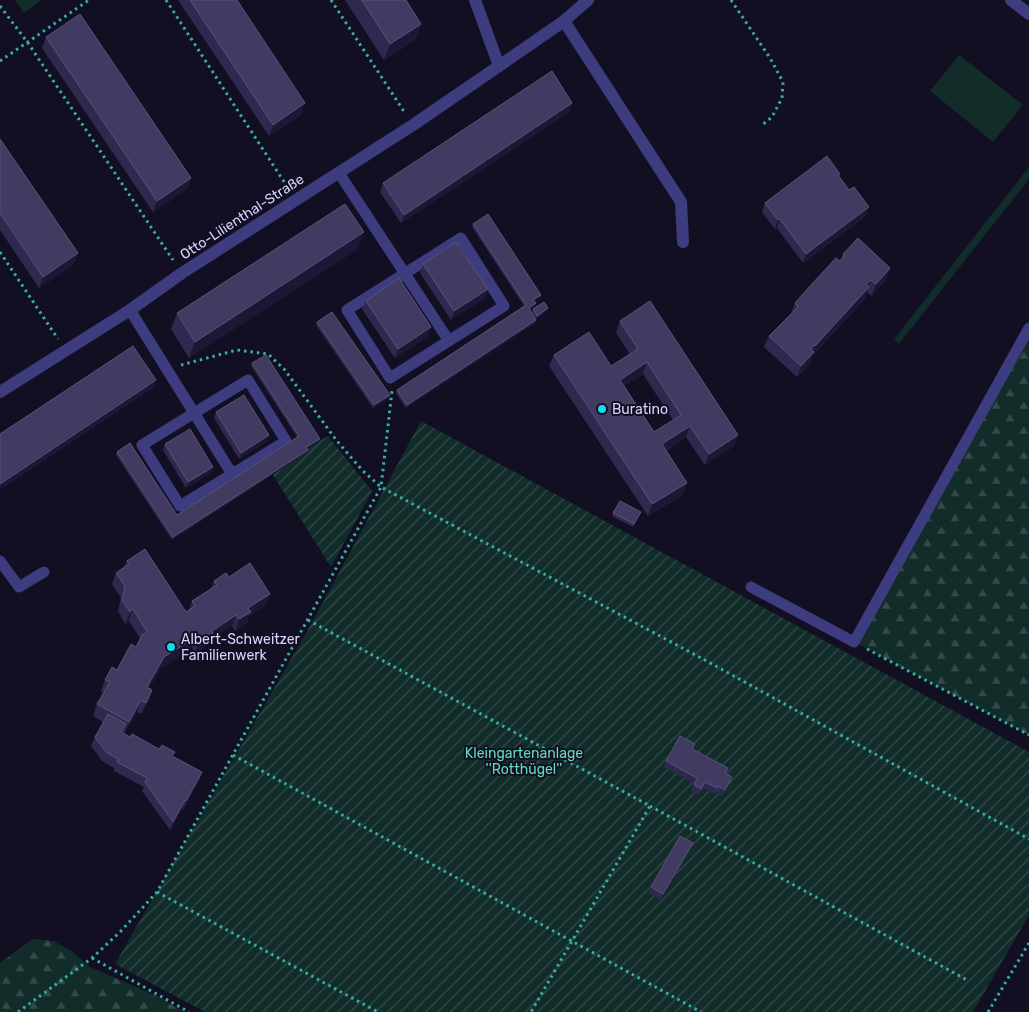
<svg xmlns="http://www.w3.org/2000/svg" width="1029" height="1012" viewBox="0 0 1029 1012" font-family="Rubik,sans-serif">
<style>
.forest{fill:url(#forest-firs)}
.garden{fill:url(#garden-furrows)}
.pitch{fill:#122c2a}
.lines{fill:none;stroke-linecap:round;stroke-linejoin:round}
.path{stroke:#35afa4;stroke-width:3;stroke-dasharray:2.5 4;stroke-linecap:butt}
.lane{stroke:#3d3c7f;stroke-width:11}
.street{stroke:#3d3c7f;stroke-width:12}
.wall{fill:#30294f;fill-rule:evenodd}
.shaded-wall{fill:#1c1735}
.building{fill:#413b62;stroke:#59537a;fill-rule:evenodd}
.poi-dot{fill:#0ce0f0;stroke:#120f22;stroke-width:2}
.labels{text-anchor:middle;dominant-baseline:central;stroke-width:4;stroke-linejoin:round;paint-order:stroke}
.street-label{font-size:14px;fill:#d6d3fd;stroke:#120f22}
.poi-label{font-size:14px;fill:#d6d3fd;stroke:#120f22;text-anchor:start}
.park-label{font-size:14px;fill:#62d9b8;stroke:#120f22}
</style>
<defs>
<pattern id="forest-firs" width="22" height="20" patternUnits="userSpaceOnUse" patternTransform="scale(1.25)"><rect width="22" height="20" fill="#122c2a"/><path d="M5 1l3.5 6h-7zM16 11l3.5 6h-7z" fill="#344a4a"/></pattern>
<pattern id="garden-furrows" width="10" height="10" patternUnits="userSpaceOnUse" patternTransform="scale(1.25)"><rect width="10" height="10" fill="#122c2a"/><path d="M-1 1l2-2M0 10L10 0M9 11l2-2" fill="none" stroke="#344a4a"/></pattern>
</defs>
<rect width="100%" height="100%" fill="#120f22"/>
<g class="forest">
<polygon points="1029,328 1029,735 854,642"/>
<polygon points="33,939 54,941 73,952 90,967 157,996 184,1012 0,1012 0,963"/>
</g>
<g class="garden">
<polygon points="421,421 1029,752 1029,915 973,1012 205,1012 115,964 309,628"/>
<polygon points="328,436 372,491 331,567 273,475 305,450"/>
</g>
<g class="pitch">
<polygon points="15,0 41,0 24,13"/>
<polygon points="959,55 1023,105 993,142 930,91"/>
<polygon points="1029,167 1029,179 899,344 894,339"/>
</g>
<g class="lines">
<g class="path">
<polyline points="166,0 288,188"/>
<polyline points="331,0 405,113"/>
<polyline points="731,0 770,58 783,82 782,98 772,117 761,126"/>
<polyline points="0,6 28,43 173,260"/>
<polyline points="0,61 89,0"/>
<polyline points="0,252 58,339"/>
<polyline points="181,365 237,350 268,354 284,369 337,441 362,470 381,487 703,659 1029,839"/>
<polyline points="308,620 650,806 531,1012"/>
<polyline points="867,649 1029,735"/>
<polyline points="233,755 701,1012"/>
<polyline points="650,806 967,980"/>
<polyline points="157,892 378,1012"/>
<polyline points="92,958 189,1012"/>
<polyline points="18,1012 92,958 120,932 157,892 381,487 392,391"/>
<polyline points="988,1012 1029,943"/>
</g>
<g class="lane">
<polyline points="339,173 449,341"/>
<polygon points="461,238 504,306 390,378 347,310"/>
<polyline points="130,310 232,474"/>
<polygon points="248,380 286,441 180,506 142,445"/>
<polyline points="0,561 19,587 44,572"/>
<polyline points="751,587 854,642 1029,328"/>
</g>
<g class="street">
<polyline points="1011,0 1029,14"/>
<polyline points="564,21 681,202 683,242"/>
<polyline points="499,66 564,21 588,0"/>
<polyline points="0,392 130,310 182,273 413,125 499,66 475,0"/>
</g>
</g>
<g class="wall">
<polygon points="178,0 237,0 301,115 269,136"/>
<polygon points="345,0 406,0 421,24 415,40 384,60"/>
<polygon points="46,37 191,178 187,189 153,212 42,48"/>
<polygon points="572,103 569,112 401,223 380,192 383,183"/>
<polygon points="0,139 78,253 73,265 39,288 0,230"/>
<polygon points="840,174 839,176 866,216 803,263 777,228 775,229 762,212 765,203"/>
<polygon points="473,224 541,295 540,298 534,301 535,306 530,310 535,323 406,408 396,393 397,390 524,306 472,227"/>
<polygon points="358,249 189,358 171,329 177,313"/>
<polygon points="843,254 890,268 886,280 871,296 867,292 865,299 812,356 810,364 797,377 764,347 769,336 791,314 795,303 840,261 841,259"/>
<polygon points="423,264 488,289 485,298 451,320 420,273"/>
<polygon points="366,301 431,327 428,336 395,358 362,309"/>
<polygon points="548,308 547,311 536,319 532,312 533,309"/>
<path d="M620,321L734,446L705,465L686,437L666,451L683,495L648,516L549,366L554,355L611,366L630,354L616,333ZM643,374L673,420L654,432L624,386Z"/>
<polygon points="317,322 390,395 388,398 373,408 316,325"/>
<polygon points="252,363 319,442 307,449 306,453 172,540 116,455 117,452 177,515 297,437 251,366"/>
<polygon points="216,412 267,441 239,459 214,418"/>
<polygon points="165,444 213,467 211,473 186,488 163,450"/>
<polygon points="641,512 633,527 612,516 613,513"/>
<polygon points="127,561 186,612 189,610 192,601 211,589 214,581 229,577 266,605 249,616 247,623 235,631 232,626 210,640 209,644 195,653 192,648 160,669 149,688 152,690 148,702 141,714 137,712 124,734 122,733 130,737 159,749 202,772 199,781 183,810 182,809 170,830 142,791 144,787 114,771 114,768 102,761 91,746 95,737 103,722 93,716 97,704 104,693 101,691 105,680 117,670 136,647 140,638 129,621 125,624 118,611 121,598 112,584 116,573 124,567"/>
<polygon points="695,744 693,749 728,768 726,774 729,783 722,796 716,792 715,794 703,788 699,795 691,790 694,783 664,767 666,761"/>
<polygon points="690,849 661,900 649,893 651,887"/>
</g>
<g class="shaded-wall">
<polygon points="421,24 415,40 384,60 390,44"/>
<polygon points="305,103 301,115 269,136 273,125"/>
<polygon points="572,103 569,112 401,223 404,215"/>
<polygon points="191,178 187,189 153,212 157,201"/>
<polygon points="869,207 866,216 803,263 806,254"/>
<polygon points="780,219 777,228 775,229 778,220"/>
<polygon points="364,232 358,249 189,358 195,342"/>
<polygon points="78,253 73,265 39,288 43,277"/>
<polygon points="890,268 886,280 871,296 876,284"/>
<polygon points="871,280 867,290 869,287 865,299 812,356 810,364 797,377 801,366 812,354 815,346"/>
<polygon points="488,289 485,298 451,320 454,311"/>
<polygon points="541,295 540,298 532,303 533,300"/>
<polygon points="536,303 535,306 528,311 529,308"/>
<polygon points="548,308 547,311 536,319 537,316"/>
<polygon points="536,320 535,323 406,408 407,405"/>
<polygon points="431,327 428,336 395,358 398,349"/>
<polygon points="647,362 643,374 616,391 620,380"/>
<polygon points="156,380 153,388 0,490 0,484"/>
<polygon points="390,395 388,398 373,408 374,405"/>
<polygon points="690,426 686,437 657,456 662,444"/>
<polygon points="269,435 267,441 239,459 241,453"/>
<polygon points="738,435 734,446 705,465 709,454"/>
<polygon points="320,439 319,442 305,450 306,447"/>
<polygon points="308,450 306,453 172,540 173,537"/>
<polygon points="213,467 211,473 186,488 188,482"/>
<polygon points="687,483 683,495 648,516 652,504"/>
<polygon points="270,594 266,605 249,616 247,623 235,631 239,619 248,608"/>
<polygon points="133,609 129,621 125,624 130,612"/>
<polygon points="236,615 232,626 210,640 209,644 195,653 199,642 212,631"/>
<polygon points="196,637 192,648 160,669 143,699 147,687 164,657"/>
<polygon points="152,690 148,702 141,714 146,703"/>
<polygon points="141,700 137,712 124,734 129,722"/>
<polygon points="202,772 199,781 183,810 186,801"/>
<polygon points="185,800 182,809 170,830 173,822"/>
<polygon points="693,843 690,849 661,900 663,894"/>
</g>
<g class="building">
<polygon points="190,0 237,0 305,103 273,125"/>
<polygon points="362,0 406,0 421,24 390,44"/>
<polygon points="80,14 191,178 157,201 46,37"/>
<polygon points="552,71 572,103 404,215 383,183"/>
<polygon points="0,139 78,253 43,277 0,213"/>
<polygon points="827,156 840,174 838,175 849,190 854,187 869,207 806,254 780,219 778,220 765,203"/>
<polygon points="345,204 364,232 195,342 177,313"/>
<polygon points="488,214 541,295 533,300 536,303 529,308 536,320 407,405 397,390 526,305 473,224"/>
<polygon points="858,238 890,268 876,284 871,280 866,284 869,287 815,346 813,345 810,349 814,352 801,366 769,336 798,307 795,303 810,286 836,258 840,261 844,256 843,254"/>
<polygon points="456,242 488,289 454,311 423,264"/>
<polygon points="399,278 431,327 398,349 366,301"/>
<path d="M650,301L738,435L709,454L690,426L662,444L687,483L652,504L554,355L589,332L611,366L638,349L620,321ZM647,362L681,415L654,432L620,380Z"/>
<polygon points="544,302 548,308 537,316 533,309"/>
<polygon points="332,312 390,395 374,405 317,322"/>
<polygon points="133,346 156,380 0,484 0,434"/>
<polygon points="266,355 320,439 306,447 308,450 173,537 117,452 130,443 177,515 299,436 252,363"/>
<polygon points="244,395 269,435 241,453 216,412"/>
<polygon points="190,429 213,467 188,482 165,444"/>
<polygon points="620,501 641,512 634,524 613,513"/>
<polygon points="145,549 186,612 195,606 192,601 217,585 214,581 226,573 229,577 250,563 270,594 248,608 251,612 239,619 236,615 212,631 213,633 199,642 196,637 164,657 147,687 152,690 146,703 141,700 129,722 97,704 110,682 105,680 112,667 117,670 131,644 136,647 142,635 147,632 133,609 130,612 122,600 125,586 116,573 129,564 127,561"/>
<polygon points="108,714 126,724 121,732 130,737 132,734 159,749 162,745 175,752 172,756 202,772 186,801 185,800 173,822 145,782 147,778 117,762 118,759 106,752 95,737"/>
<polygon points="680,736 695,744 692,749 728,768 725,773 732,777 725,790 718,786 717,788 705,782 701,789 694,785 697,778 666,761"/>
<polygon points="680,836 693,843 663,894 651,887"/>
</g>
<g class="poi-dot">
<circle cx="602" cy="409" r="5"/>
<circle cx="171" cy="647" r="5"/>
</g>
<g class="labels">
<g class="street-label">
<text transform="translate(242 217) rotate(-33)">Otto-Lilienthal-Straße</text>
</g>
<g class="poi-label">
<text x="612" y="409">Buratino</text>
<text x="181" y="639">Albert-Schweitzer<tspan x="181" dy="16">Familienwerk</tspan></text>
</g>
<g class="park-label">
<text x="524" y="753">Kleingartenanlage<tspan x="524" dy="16">''Rotthügel''</tspan></text>
</g>
</g>
</svg>
